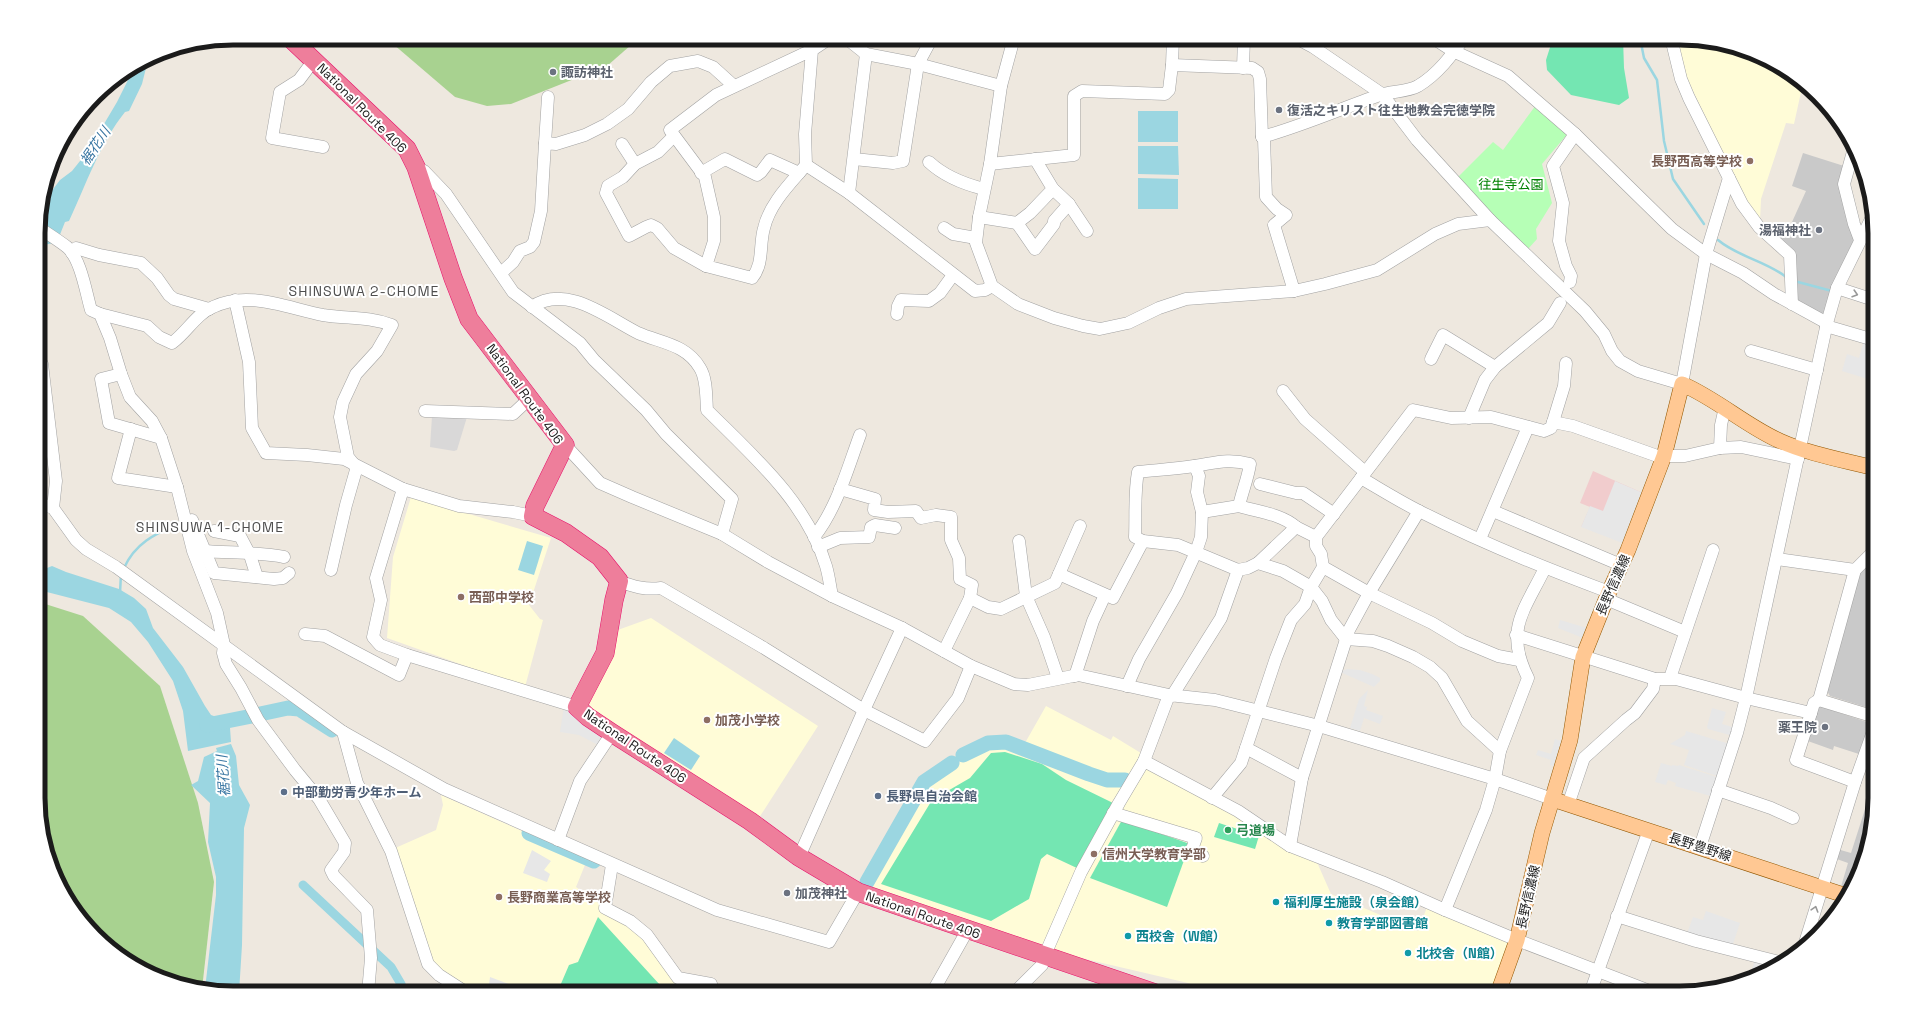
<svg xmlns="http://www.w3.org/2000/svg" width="1913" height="1031" viewBox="0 0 1913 1031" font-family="'Space Grotesk','Noto Sans JP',sans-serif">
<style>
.residential{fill:#d9d8d8}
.commercial{fill:#f1cccd}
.education{fill:#fffcd7}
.religious{fill:#c9c9c9}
.forest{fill:#a8d290}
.park{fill:#b6ffb6}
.pitch{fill:#74e6b2}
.parking{fill:#e7e7e7}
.water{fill:#9bd6e1}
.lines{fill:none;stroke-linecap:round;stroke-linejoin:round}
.stream{stroke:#9bd6e1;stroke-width:2.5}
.canal{stroke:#9bd6e1;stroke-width:9}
.river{stroke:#9bd6e1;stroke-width:15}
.minor-casing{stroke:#a2a2a2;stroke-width:13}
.major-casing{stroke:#925700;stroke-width:16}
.highway-casing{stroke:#e6126b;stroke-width:19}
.minor{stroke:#fff;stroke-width:12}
.major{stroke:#ffc893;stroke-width:15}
.highway{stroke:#ee7e9b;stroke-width:18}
.oneway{stroke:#989898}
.worship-dot{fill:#6b7280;stroke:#fff;stroke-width:1.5}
.education-dot{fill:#8d6e63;stroke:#fff;stroke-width:1.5}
.service-dot{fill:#5c6f8a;stroke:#fff;stroke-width:1.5}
.leisure-dot{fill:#2e9e5b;stroke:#fff;stroke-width:1.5}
.culture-dot{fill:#0f9aa8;stroke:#fff;stroke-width:1.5}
.labels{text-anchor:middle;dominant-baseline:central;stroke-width:4;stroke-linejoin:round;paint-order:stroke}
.worship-label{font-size:13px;font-weight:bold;fill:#5b616d;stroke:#fff;text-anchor:start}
.street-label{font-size:13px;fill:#1b1b1b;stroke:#fff}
.education-label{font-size:13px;font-weight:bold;fill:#785e54;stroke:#fff;text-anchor:start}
.park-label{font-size:13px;fill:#018202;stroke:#fff}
.service-label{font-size:13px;font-weight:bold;fill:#4e5e75;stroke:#fff;text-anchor:start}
.leisure-label{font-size:13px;font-weight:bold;fill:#27864d;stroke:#fff;text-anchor:start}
.culture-label{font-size:13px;font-weight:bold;fill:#0d838f;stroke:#fff;text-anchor:start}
.water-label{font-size:14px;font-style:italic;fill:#3a77a3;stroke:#fff}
.neighbourhood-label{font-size:14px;letter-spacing:1px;fill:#4e4e4e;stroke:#fff}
.rim{fill:none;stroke:#1b1b1b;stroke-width:5}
</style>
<rect width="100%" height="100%" fill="#eee8df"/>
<polygon class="residential" points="432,416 467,417 457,450 454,451 430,447"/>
<polygon class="commercial" points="1593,471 1643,493 1581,527 1590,507 1580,503"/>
<g class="education">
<polygon points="1677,38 1730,45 1766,58 1803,83 1794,124 1786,123 1761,199 1760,221 1745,198 1688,81"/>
<polygon points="411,497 551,538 529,605 540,619 543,620 525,687 387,638 393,557"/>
<polygon points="651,618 818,726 757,821 596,714 589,704 589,697 615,631"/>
<polygon points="1046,706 1111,740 1113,736 1316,860 1331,894 1418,931 1427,907 1511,939 1491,993 1216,993 1188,983 1051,951 868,885 925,785 1000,736 1025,743"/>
<polygon points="441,795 587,860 576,887 645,937 670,976 705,988 704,993 473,993 439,972 426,951 393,849 436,830 443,805"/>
</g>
<g class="religious">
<polygon points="1803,153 1844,166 1855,239 1825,318 1796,301 1792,254 1777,239 1792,222 1806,191 1792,186"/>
<polygon points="1874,555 1875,710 1830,696 1827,691 1862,567"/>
<polygon points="1816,705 1873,724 1862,755 1834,746 1833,750 1805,740"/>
<polygon points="1875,778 1875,798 1868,848 1855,884 1849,893 1840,890 1848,863 1834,858 1837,849 1851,853"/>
</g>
<g class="forest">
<polygon points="386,38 639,38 607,66 511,104 487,106 455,97"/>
<polygon points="39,602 83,616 160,686 198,803 214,882 202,989 183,986 147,973 105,945 71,906 53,872 40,824"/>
</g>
<polygon class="park" points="1536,105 1570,131 1542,164 1552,203 1536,229 1537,239 1528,249 1456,179 1493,142 1503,150"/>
<g class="pitch">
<polygon points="1553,38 1623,38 1624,68 1629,98 1619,105 1571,95 1547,70 1546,60"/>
<polygon points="1005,752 1042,764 1066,780 1113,803 1079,869 1047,854 1041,859 1029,899 991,921 881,884 932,800 970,778 991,753"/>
<polygon points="1122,820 1190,844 1167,907 1090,878"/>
<polygon points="1219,823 1259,836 1255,849 1214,837"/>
<polygon points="598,917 660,985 659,993 557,993 569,965 578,962"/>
</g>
<g class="parking">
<polygon points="1864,340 1874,343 1874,381 1842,371 1847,354 1859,358"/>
<polygon points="1615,481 1643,493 1625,544 1581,527 1590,506 1603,511"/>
<polygon points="1560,620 1587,628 1583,638 1558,628"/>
<polygon points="1347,669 1360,670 1372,674 1380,678 1380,681 1374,687 1340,672"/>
<polygon points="1368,690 1364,706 1367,707 1366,710 1383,716 1380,724 1364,718 1360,731 1350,728 1359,699"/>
<polygon points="564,707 605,735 600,746 579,735 560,732"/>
<polygon points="1712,708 1726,712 1722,724 1736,728 1733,736 1708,729 1707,727"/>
<polygon points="1686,731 1730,744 1720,777 1684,765 1689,750 1670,744 1685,735"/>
<polygon points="1555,739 1564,742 1557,767 1550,765 1551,760 1536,755 1538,750 1551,754"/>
<polygon points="1661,763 1672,766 1672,765 1678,766 1679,765 1720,778 1714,797 1675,786 1676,783 1668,780 1666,785 1655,782"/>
<polygon points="532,850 551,861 544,870 550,874 547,882 523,873"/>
<polygon points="1706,911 1740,923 1732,947 1686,936 1693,917 1703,920"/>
<polygon points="1755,959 1778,965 1749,980"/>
<polygon points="490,977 532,993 488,993"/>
</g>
<g class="water">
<path d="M148,60L142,84L129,111L125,112C100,143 86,185 69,221L65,222L59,237L54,243L38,246V220L44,201L60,180L72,171L88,151L117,102L134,68Z"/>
<rect x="1138" y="111" width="40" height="31"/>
<polygon points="1138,146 1178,146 1179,175 1138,174"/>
<polygon points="1138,178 1178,179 1178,209 1138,209"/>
<polygon points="527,541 543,546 534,575 518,570"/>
<polygon points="52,566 66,572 119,589 134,598 146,609 153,628 183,667 205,706 211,715 225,720 230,728 231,742 188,751 183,711 173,681 148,642 131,622 109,608 39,590 39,568 47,568"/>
<polygon points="674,738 700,756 691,770 664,753"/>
<polygon points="231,744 236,756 239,785 250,805 244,828 242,945 239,993 205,989 216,895 216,877 208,842 210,803 191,785 198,781 204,757 217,751 216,748"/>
</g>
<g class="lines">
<g class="stream">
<polyline points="1640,38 1644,58 1657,80 1664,141 1673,179 1704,224"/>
<path d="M1718,240C1738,257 1766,261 1786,277"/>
<polyline points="1798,282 1832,291"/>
<path d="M124,568C135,543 155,534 179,523"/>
<polyline points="120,593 121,574"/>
</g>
<polyline class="canal" points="303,885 391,967 401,984 404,993"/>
<g class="river">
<polyline points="260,714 288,708 299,709 332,730"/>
<polyline points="207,725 252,716"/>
<polyline points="963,755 988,743 1006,742 1089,774 1107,780 1125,780"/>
<polyline points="529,833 594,861"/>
<polyline points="867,882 924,782 952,763"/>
</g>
<g class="minor-casing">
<g id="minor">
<polyline points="846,38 866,54 918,64 1001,86"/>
<polyline points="1014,38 1001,86 990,164 979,217 976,243 992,286 1018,304 1054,318 1083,326 1100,329 1128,323 1159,308 1186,299 1294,291 1325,284 1377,270 1435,234 1458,224 1490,220"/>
<polyline points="1296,38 1313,47 1382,94 1417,140 1490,220 1585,311 1604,334 1612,351 1620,361 1638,371 1682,384 1706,254 1729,178"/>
<polyline points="1433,38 1453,51 1508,76 1575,134 1672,229 1706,254 1743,273 1774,294 1827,323"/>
<polyline points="1671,38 1681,79 1689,98 1742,204 1759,227 1790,255 1792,304"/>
<path d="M812,50L805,134L806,165C790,184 770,203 764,228C759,245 764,264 752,278L706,266L714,241V217L705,177L670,130L716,95L812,50L830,38"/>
<polyline points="314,60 299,80 280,92 272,138 323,147"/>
<polyline points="1172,65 1173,38"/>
<polyline points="1243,68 1244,38"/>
<polyline points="674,136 658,152 635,164 623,177 608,186 606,193 629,236 646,227 651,225 657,228 674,248 706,266"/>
<path d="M1262,137C1302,126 1340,109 1380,95C1392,91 1407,92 1418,86C1438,74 1451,56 1464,38"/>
<polyline points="545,143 548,97"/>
<polyline points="622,144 635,164"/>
<polyline points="1854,148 1844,184 1854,224 1860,240"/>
<polyline points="854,159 893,163 903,161 918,64 932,38"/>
<path d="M929,162C945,177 964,184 984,189"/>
<polyline points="990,164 1074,155 1074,96 1082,91 1165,94 1169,90 1172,65 1252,68 1258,72 1260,79 1262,137 1264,139 1266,197 1277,209 1286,215 1274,225 1294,291"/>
<polyline points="806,165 849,193 975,291 985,290 992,286"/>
<polyline points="416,167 424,171 446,194 513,292 580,343 594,360 646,410 666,434 732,499 722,534"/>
<polyline points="701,173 725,159 757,175 761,172 770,160 799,173"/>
<polyline points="1053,189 1069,204 1087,231"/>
<polyline points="849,193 866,54"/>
<polyline points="979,217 1017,223 1030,213 1053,189 1035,159"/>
<polyline points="1017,223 1035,249 1054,224 1054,221 1069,204"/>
<path d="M38,227C48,234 58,240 67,247C81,259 86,293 91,310L100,314L110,338L121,374L130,397L152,421L161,438L177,487L193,551L217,613L224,645L223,653L226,664L241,688L258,720L295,770L319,799L345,843L344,852L331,870L334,876L367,910L371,958L368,993"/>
<polyline points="944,228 953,234 976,238"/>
<polyline points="72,253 76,248 99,255 141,263 157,278 169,295 174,299 209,309"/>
<polyline points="501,273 513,262 520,251 530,247 534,242 541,211 545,143 556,144 585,135 607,124 628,109 651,82 670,66 698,61 713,67 734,86"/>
<polyline points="1570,282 1571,276 1566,266 1559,241 1563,203 1553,166 1575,134"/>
<polyline points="1837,288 1874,300"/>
<polyline points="235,300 249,362 252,428 266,453 307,455 344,459 403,489 459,506 513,512 533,516"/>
<path d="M532,307C566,283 608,318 638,333C661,343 686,344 700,368C707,379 706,397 707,410C752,455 807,502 826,566C829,576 830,586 832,596"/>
<path d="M100,314L147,326L159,337L172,343C187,332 196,314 213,307C248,290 287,308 323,315C347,319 368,316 392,325L377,351L356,374L343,402L340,417L348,457L356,467V470L346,505L331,570"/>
<polyline points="897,314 898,306 901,300 929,301 940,293 953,275"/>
<polyline points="1826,326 1874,340"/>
<polyline points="1751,351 1817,370"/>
<polyline points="1431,359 1443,335 1495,367"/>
<polyline points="39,365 42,364 56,481 53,508"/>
<polyline points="121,374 101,379 109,423 161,438"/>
<polyline points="1283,391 1305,419 1365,472"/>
<polyline points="425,411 513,414 530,398"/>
<polyline points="1469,418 1485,380 1495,367 1548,323 1560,303"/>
<polyline points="1553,422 1564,386 1566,363"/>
<polyline points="131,429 118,478 177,487"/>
<polyline points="565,445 600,483 632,497 722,534 768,562 832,596 902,628 971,666 1014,684 1028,685 1078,675 1169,695 1215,700 1319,726 1495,779 1552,799"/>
<polyline points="1720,448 1721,425 1725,407"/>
<polyline points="1664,456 1685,456 1720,448 1741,447 1798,459"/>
<path d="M1361,478C1380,489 1399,501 1419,511C1480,542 1544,568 1609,592"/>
<polyline points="1260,484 1296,493 1303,493 1334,514"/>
<polyline points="403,489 376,578 381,600 373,637 380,645 407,655 577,707"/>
<polyline points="840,489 875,499 874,510 888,512 916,511 921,518 936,515 951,517 951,540 959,558 960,579 972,585 970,598 944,651"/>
<polyline points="39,503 53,508 76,540 86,549 116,567 343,732 444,789 717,910 829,942 858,892"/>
<path d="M1239,506C1258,512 1282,514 1296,527"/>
<polyline points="1493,511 1621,565"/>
<path d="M1202,512L1239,506C1242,492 1248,478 1250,464C1228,458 1215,463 1194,466C1175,469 1156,470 1138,472C1134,493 1136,515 1135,537L1143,541L1178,545L1238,570"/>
<polyline points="192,520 214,573 274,579 283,578 289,573"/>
<polyline points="214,531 240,536 250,555 257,577"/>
<path d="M814,537C837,508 847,470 860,435"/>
<polyline points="1480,539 1528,427"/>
<polyline points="1019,541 1026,596 1044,637 1058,678"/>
<polyline points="818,547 840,538 869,537 871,527 875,525 895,528"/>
<path d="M204,551C230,553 258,552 284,557"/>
<polyline points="1874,551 1855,570 1819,700 1875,717"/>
<polyline points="1777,559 1855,570"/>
<polyline points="1258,563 1296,527 1316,537"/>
<polyline points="1323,567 1369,593 1432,623 1462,641 1498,656 1519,660"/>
<polyline points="1059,574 1113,598 1143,541"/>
<path d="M619,581C634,587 646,590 661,588L764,648L864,710L925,741L958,698L971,666"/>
<polyline points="970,598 988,607 1001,609 1055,583 1080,526"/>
<polyline points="1606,599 1685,632"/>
<polyline points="305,634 325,636 399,675 407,655"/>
<polyline points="1516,635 1655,679 1676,679 1746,698 1811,713 1814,703 1819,700"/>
<polyline points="1075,676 1093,621 1105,595"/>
<polyline points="1670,678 1713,550"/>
<polyline points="1127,686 1139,659 1177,593 1196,552 1201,537 1202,512 1197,492 1199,476 1195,466"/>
<polyline points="1172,696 1221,618 1238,570 1248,568 1258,563 1283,571 1311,587 1322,601 1331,620 1346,639 1373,641 1388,646 1413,657 1430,667 1442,678 1467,721 1500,751"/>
<polyline points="1811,713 1796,760 1855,782"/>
<polyline points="343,732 357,783 391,851 428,964 439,975 467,993"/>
<polyline points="1246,748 1302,778"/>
<polyline points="1144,761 1169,695"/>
<polyline points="1718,790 1771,808 1793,818"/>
<polyline points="1212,798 1241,763 1276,658 1291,620 1305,604 1311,587 1323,567 1321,554 1316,546 1316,537 1413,410 1451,418 1491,417 1544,431 1551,428 1553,422 1573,426 1663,458"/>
<polyline points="1568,805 1584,758 1626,720 1635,713 1653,689 1655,679"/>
<polyline points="1113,813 1196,838 1191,852 1203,856"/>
<polyline points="558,840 580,781 612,733"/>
<polyline points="1290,846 1302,778 1349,630 1369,593 1419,511"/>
<polyline points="1700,847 1737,733 1746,698 1827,323 1837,288 1873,215"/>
<polyline points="799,857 864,710 902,628"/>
<polyline points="612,865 605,908 630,921 647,935 678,978 711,984 709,993"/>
<path d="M1445,910L1486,810L1495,779L1500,751L1528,678C1504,630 1524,611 1545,568"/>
<polyline points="1617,916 1696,941 1783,963"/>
<polyline points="1804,946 1855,782 1875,726"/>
<polyline points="896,992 897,993"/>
<polyline points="932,993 967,931"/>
<polyline points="1014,993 1042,965 1044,957 1081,872 1119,803 1144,761 1238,811 1290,846 1382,882 1445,910 1517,940 1655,993"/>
<polyline points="1047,993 1051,993"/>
<polyline points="1590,993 1649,830"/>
</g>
</g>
<g class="major-casing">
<g id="major">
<polyline points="1552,799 1847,896"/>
<path d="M1498,993L1517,940L1542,833L1570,740L1583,657L1609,592L1628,550L1664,456L1682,384C1717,399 1746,426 1780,441C1809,454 1843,460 1874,468"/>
</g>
</g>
<g class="highway-casing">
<polyline id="highway" points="290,38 407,149 416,167 453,278 469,319 565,445 535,506 533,516 566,533 600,557 619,581 614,600 605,653 577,707 588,717 612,733 750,821 799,857 858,892 1155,993"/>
</g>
<use href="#minor" class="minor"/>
<use href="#major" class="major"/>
<use href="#highway" class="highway"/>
</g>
<defs><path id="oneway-chevron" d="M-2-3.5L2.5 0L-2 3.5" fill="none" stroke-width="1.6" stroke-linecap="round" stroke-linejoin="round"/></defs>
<g class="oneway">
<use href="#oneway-chevron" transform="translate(1855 294) rotate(17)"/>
<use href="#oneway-chevron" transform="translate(1815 909) rotate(-73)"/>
</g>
<g class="worship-dot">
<circle cx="553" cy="72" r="4"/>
<circle cx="1279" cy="110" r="4"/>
<circle cx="1819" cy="230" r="4"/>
<circle cx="1825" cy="727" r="4"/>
<circle cx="787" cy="893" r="4"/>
</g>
<g class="education-dot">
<circle cx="1750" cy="161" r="4"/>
<circle cx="461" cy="597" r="4"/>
<circle cx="707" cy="720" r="4"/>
<circle cx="1094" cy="854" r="4"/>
<circle cx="499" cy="897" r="4"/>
</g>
<g class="service-dot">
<circle cx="284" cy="792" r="4"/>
<circle cx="878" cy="796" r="4"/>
</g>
<circle class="leisure-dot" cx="1228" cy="830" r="4"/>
<g class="culture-dot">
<circle cx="1276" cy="902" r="4"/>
<circle cx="1329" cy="923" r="4"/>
<circle cx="1128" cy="936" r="4"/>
<circle cx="1408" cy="953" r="4"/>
</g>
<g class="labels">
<g class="worship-label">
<text x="561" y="72">諏訪神社</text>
<text x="1287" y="110">復活之キリスト往生地教会完徳学院</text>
<text x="1811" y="230" text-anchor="end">湯福神社</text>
<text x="1817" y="727" text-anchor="end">薬王院</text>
<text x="795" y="893">加茂神社</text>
</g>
<g class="street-label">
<text transform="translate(362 108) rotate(45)">National Route 406</text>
<text transform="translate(525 394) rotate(54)">National Route 406</text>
<text transform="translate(1613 585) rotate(-66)">長野信濃線</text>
<text transform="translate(635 746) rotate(34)">National Route 406</text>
<text transform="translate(1700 847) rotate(18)">長野豊野線</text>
<text transform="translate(1528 897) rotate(-77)">長野信濃線</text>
<text transform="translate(923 915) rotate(19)">National Route 406</text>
</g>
<g class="education-label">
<text x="1742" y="161" text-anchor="end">長野西高等学校</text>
<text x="469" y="597">西部中学校</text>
<text x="715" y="720">加茂小学校</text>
<text x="1102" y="854">信州大学教育学部</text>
<text x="507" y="897">長野商業高等学校</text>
</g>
<g class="park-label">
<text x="1511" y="184">往生寺公園</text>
</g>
<g class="service-label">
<text x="292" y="792">中部勤労青少年ホーム</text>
<text x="886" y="796">長野県自治会館</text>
</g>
<g class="leisure-label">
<text x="1236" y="830">弓道場</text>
</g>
<g class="culture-label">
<text x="1284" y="902">福利厚生施設（泉会館）</text>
<text x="1337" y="923">教育学部図書館</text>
<text x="1136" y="936">西校舎（W館）</text>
<text x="1416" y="953">北校舎（N館）</text>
</g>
<g class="water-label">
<text transform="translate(95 146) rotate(-56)">裾花川</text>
<text transform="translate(223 776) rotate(-94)">裾花川</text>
</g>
<g class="neighbourhood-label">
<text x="364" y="291">SHINSUWA 2-CHOME</text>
<text x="210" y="527">SHINSUWA 1-CHOME</text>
</g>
</g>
<path d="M0 0H1913V1031H0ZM233 45H1680A188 188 0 0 1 1868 233V798A188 188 0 0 1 1680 986H233A188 188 0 0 1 45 798V233A188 188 0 0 1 233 45Z" fill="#fff" fill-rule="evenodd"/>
<path class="rim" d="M233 45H1680A188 188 0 0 1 1868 233V798A188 188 0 0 1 1680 986H233A188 188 0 0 1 45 798V233A188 188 0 0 1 233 45Z"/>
</svg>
